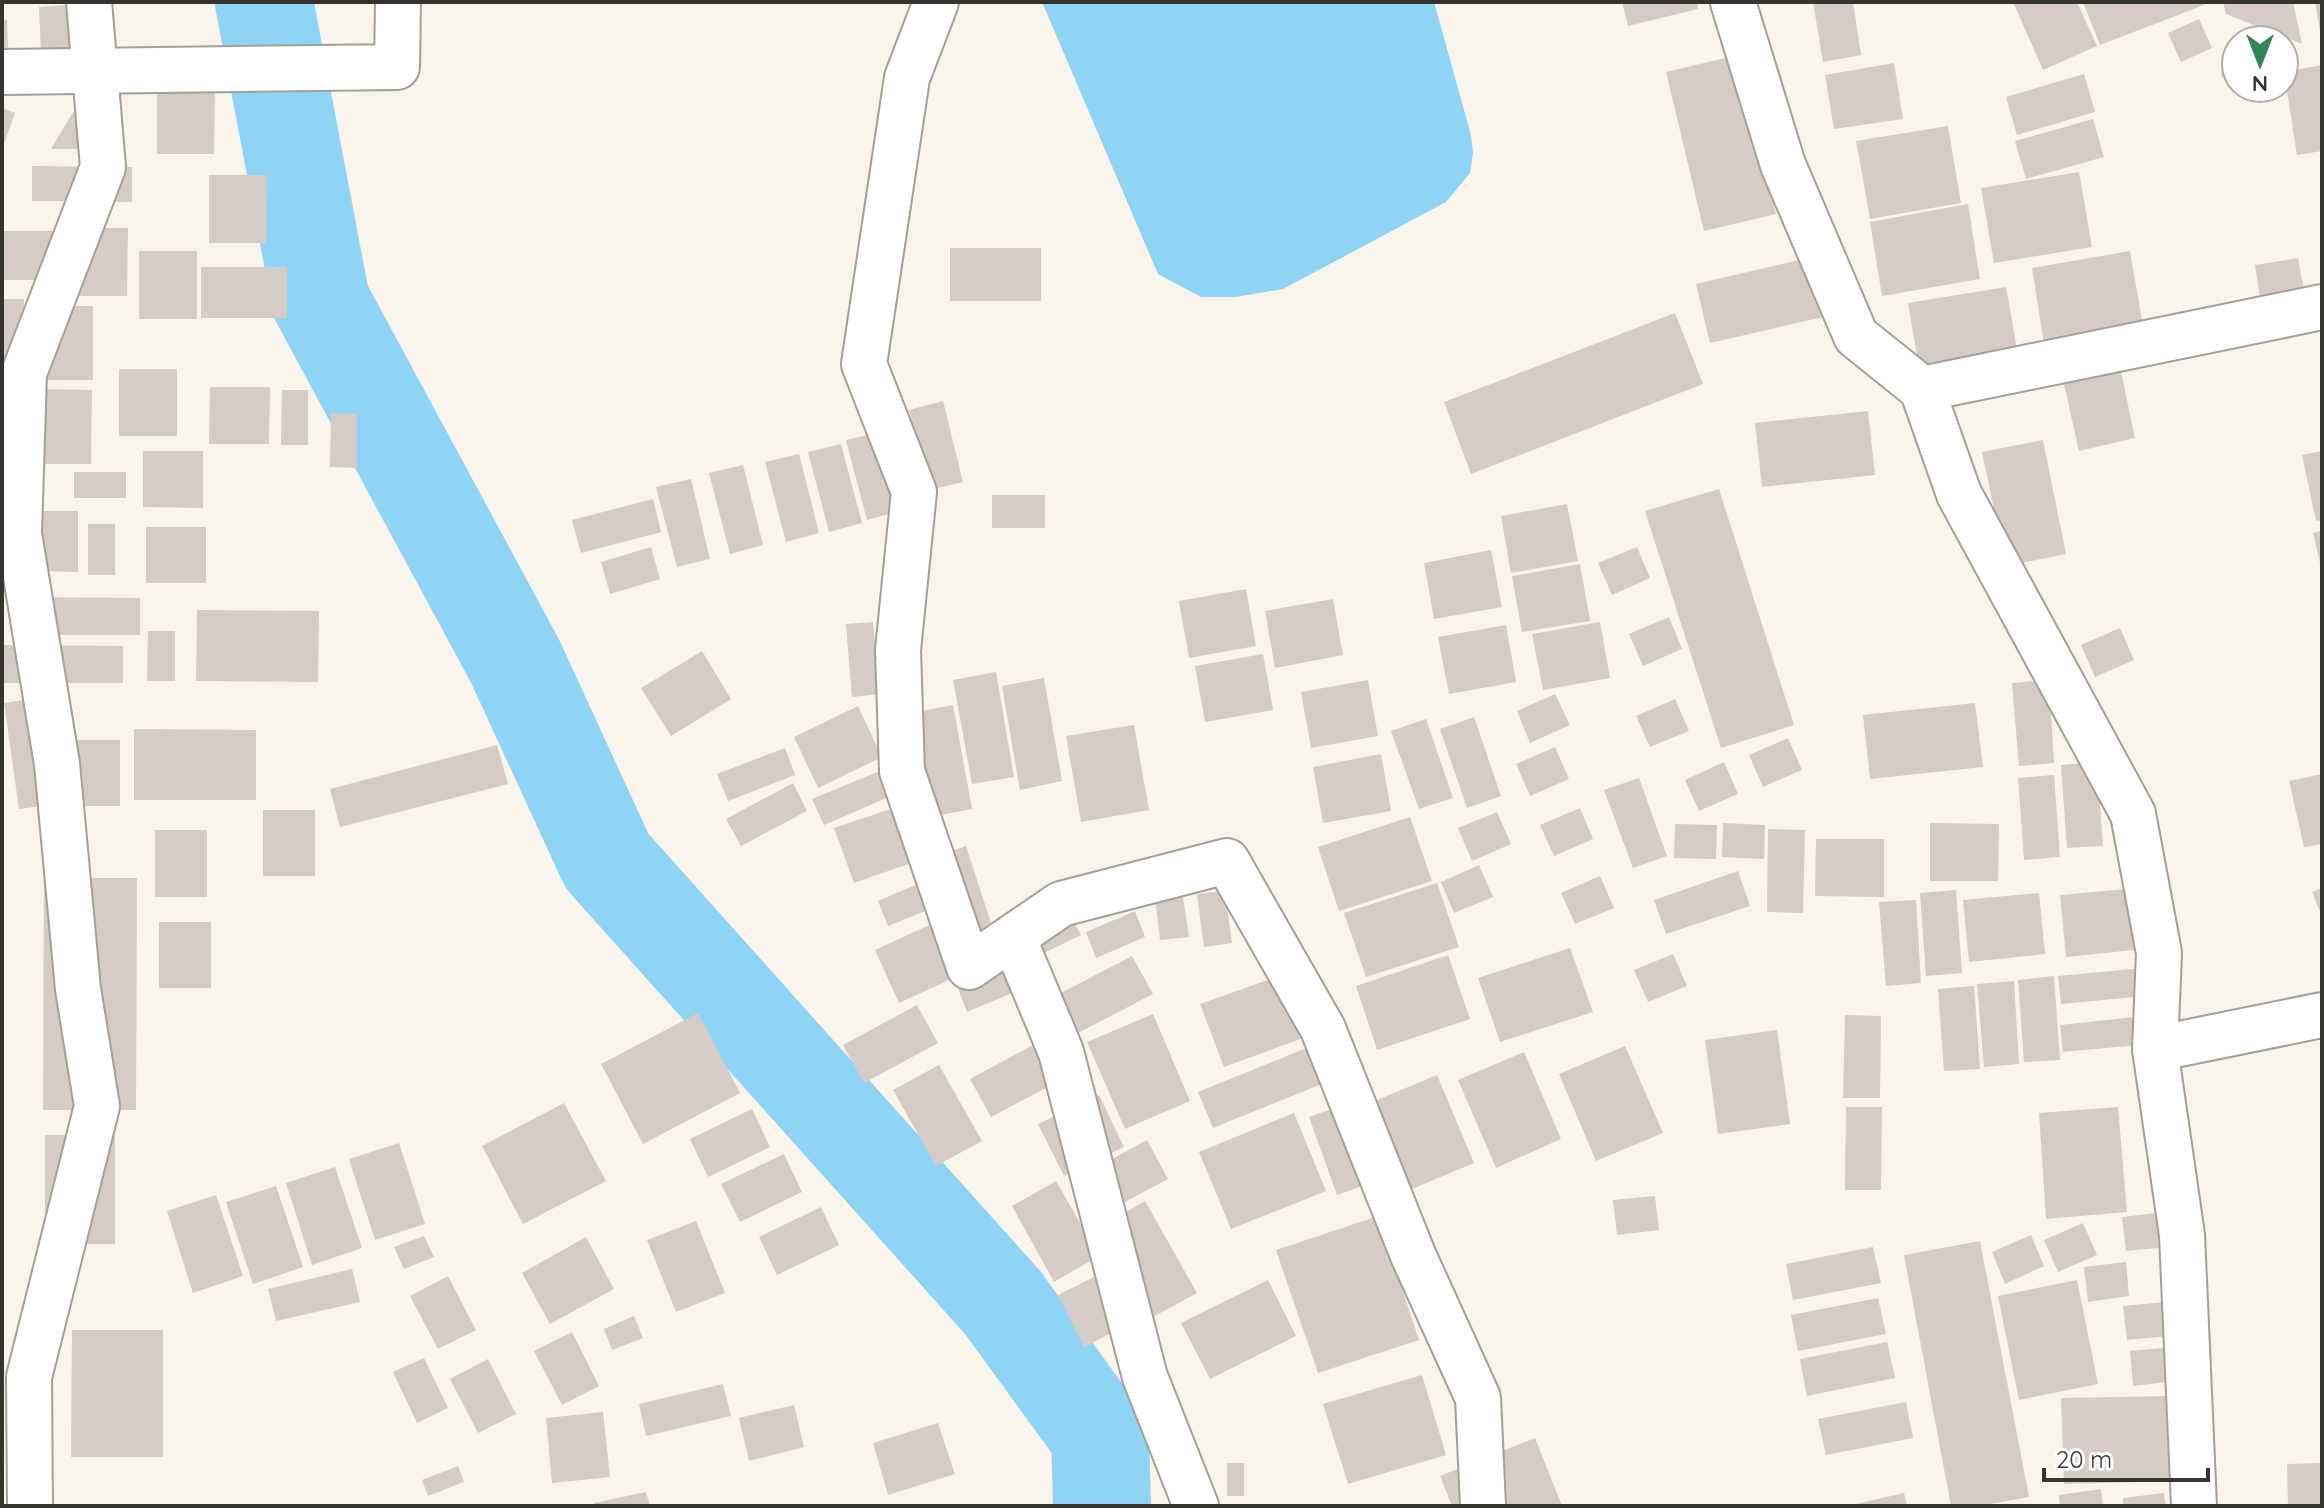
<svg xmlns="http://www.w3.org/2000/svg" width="2324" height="1508" viewBox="0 0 2324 1508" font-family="Quicksand,sans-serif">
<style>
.water{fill:#90d4f5}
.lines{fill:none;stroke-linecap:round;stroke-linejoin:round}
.river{stroke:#90d4f5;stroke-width:98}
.building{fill:#d5cbc7}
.street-casing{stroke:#a3a097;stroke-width:48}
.street{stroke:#fff;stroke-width:44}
</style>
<rect width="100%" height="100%" fill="#f9f5ed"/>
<polygon class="water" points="1042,2 1434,2 1471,135 1473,153 1470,173 1446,202 1283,289 1236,297 1201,297 1158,274"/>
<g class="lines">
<polyline class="river" points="264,2 321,302 515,661 607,861 1003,1303 1100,1436 1102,1506"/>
</g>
<g class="building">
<polygon points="1622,2 1697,2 1698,9 1628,26"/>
<polygon points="1813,2 1853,2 1861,55 1823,62"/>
<polygon points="2013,2 2077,2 2097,46 2043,70"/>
<polygon points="2083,2 2203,2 2204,5 2100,45"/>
<polygon points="2223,2 2293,2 2302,44 2226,14"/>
<polygon points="2315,2 2322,2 2322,31 2320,31"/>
<polygon points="83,4 86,50 41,53 39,7"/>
<polygon points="2199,19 2212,48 2181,62 2168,33"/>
<polygon points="2,20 7,20 9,75 2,76"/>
<polygon points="2231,38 2236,40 2236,80 2221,76"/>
<polygon points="1738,55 1776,214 1704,231 1666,72"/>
<polygon points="1894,63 1903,119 1834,129 1825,75"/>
<polygon points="2322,65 2322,151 2297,155 2284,72"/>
<polygon points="97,73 117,149 51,149"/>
<polygon points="2084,74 2095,112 2017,135 2006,97"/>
<polygon points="157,86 215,86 214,154 157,154"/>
<polygon points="2,108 15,113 2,149"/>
<polygon points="2093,119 2104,157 2026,179 2015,141"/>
<polygon points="1948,126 1961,203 1870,219 1856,141"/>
<polygon points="32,166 132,167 132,202 32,201"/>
<polygon points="2079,172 2092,247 1994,263 1981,188"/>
<polygon points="209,175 267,175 266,243 209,243"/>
<polygon points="1968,204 1980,279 1882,296 1870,222"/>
<polygon points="69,228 128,228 127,296 69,296"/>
<rect x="2" y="231" width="55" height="49"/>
<rect x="950" y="248" width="91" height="53"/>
<rect x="139" y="251" width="58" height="68"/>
<polygon points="2130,251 2143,326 2044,343 2032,268"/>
<polygon points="1808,258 1823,317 1710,343 1696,284"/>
<polygon points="2298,258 2305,296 2261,304 2255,265"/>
<rect x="201" y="267" width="86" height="51"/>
<polygon points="2006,287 2019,361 1921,378 1908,303"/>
<rect x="2" y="299" width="22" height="74"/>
<rect x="39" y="306" width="54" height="74"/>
<polygon points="1675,313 1703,384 1471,474 1444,402"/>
<rect x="119" y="369" width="58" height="67"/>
<polygon points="2121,372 2135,438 2079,451 2064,384"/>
<polygon points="210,387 270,387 269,444 209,444"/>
<polygon points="38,389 92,390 91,464 37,464"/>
<polygon points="282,390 308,390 308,445 281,445"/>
<polygon points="943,401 963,482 930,490 909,410"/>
<polygon points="1868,411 1875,475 1762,487 1755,423"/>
<polygon points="331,413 357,414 357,468 330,467"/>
<polygon points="880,432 900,511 867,520 846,440"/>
<polygon points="2043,440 2066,554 2006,566 1982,452"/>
<polygon points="841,444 862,523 829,532 808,452"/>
<polygon points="143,451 203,451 203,508 143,507"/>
<polygon points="2322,451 2322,520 2316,521 2302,455"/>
<polygon points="799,454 819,533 786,542 765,462"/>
<polygon points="743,465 763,545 730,554 709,473"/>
<rect x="74" y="472" width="52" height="26"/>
<polygon points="691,479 710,559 677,567 656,487"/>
<polygon points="1719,489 1794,725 1721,748 1645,511"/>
<rect x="992" y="495" width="53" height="33"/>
<polygon points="653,499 661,532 581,553 572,520"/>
<polygon points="1567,504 1578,561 1511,573 1501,516"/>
<polygon points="41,511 78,511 78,572 40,571"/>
<rect x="88" y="524" width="27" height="51"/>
<rect x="146" y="527" width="60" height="56"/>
<polygon points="2322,531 2322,567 2321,567 2313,533"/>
<polygon points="651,547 660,579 610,594 601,562"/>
<polygon points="1637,547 1650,578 1612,595 1598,563"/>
<polygon points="1491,550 1502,607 1434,619 1424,563"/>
<polygon points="1580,564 1590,621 1522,632 1512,576"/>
<polygon points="1246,589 1256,646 1189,658 1179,601"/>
<polygon points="14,597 140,598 140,635 14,635"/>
<polygon points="1333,599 1343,655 1275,668 1265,611"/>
<polygon points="197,610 319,611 318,682 196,681"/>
<polygon points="1669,617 1682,649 1643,666 1629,634"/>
<polygon points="873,622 880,694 852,697 846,624"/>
<polygon points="1600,622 1610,678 1543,690 1532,634"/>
<polygon points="1506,625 1516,682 1449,694 1438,637"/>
<polygon points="2120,628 2134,660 2095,677 2081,645"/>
<polygon points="148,631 175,631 175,681 147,681"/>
<polygon points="2,645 123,646 123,683 2,683"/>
<polygon points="702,651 731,699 671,736 641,688"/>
<polygon points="1263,654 1273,710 1205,722 1195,666"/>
<polygon points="996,672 1014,777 972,784 953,680"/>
<polygon points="1044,678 1062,781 1020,790 1002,686"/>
<polygon points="1368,680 1378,736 1311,748 1301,692"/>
<polygon points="2049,680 2054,763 2019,766 2012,683"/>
<polygon points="1555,694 1570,725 1530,743 1517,711"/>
<polygon points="44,697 58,804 19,809 4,703"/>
<polygon points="1675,699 1689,731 1650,747 1636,716"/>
<polygon points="1975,703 1983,767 1870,779 1863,715"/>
<polygon points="953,705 972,809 930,817 911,713"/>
<polygon points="858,706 882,757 818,788 794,737"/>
<polygon points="1474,717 1501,796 1467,808 1440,729"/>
<polygon points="1426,719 1453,798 1419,809 1391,731"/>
<polygon points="1134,725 1149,810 1081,822 1066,736"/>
<polygon points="134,729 256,730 256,800 134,800"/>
<polygon points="1788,738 1802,770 1763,787 1749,755"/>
<rect x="68" y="740" width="52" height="66"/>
<polygon points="497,745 508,784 340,827 330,789"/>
<polygon points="1555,747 1569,779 1530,796 1516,764"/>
<polygon points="785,748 795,775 728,801 717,774"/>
<polygon points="1381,754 1391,811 1323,823 1313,767"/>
<polygon points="1724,762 1738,794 1699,811 1685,780"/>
<polygon points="2097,762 2103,846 2067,848 2061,765"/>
<polygon points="887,768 898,793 824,825 812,799"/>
<polygon points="2322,774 2322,844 2304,847 2289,781"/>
<polygon points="2054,775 2060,857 2024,860 2018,778"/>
<polygon points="1639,778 1667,856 1633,868 1604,790"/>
<polygon points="793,783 807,811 741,846 726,819"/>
<polygon points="897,807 917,861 854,883 834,828"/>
<polygon points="1580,808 1593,839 1554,856 1540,825"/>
<rect x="263" y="810" width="52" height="66"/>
<polygon points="1497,812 1511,844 1472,861 1458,828"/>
<polygon points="1410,817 1432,881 1339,911 1318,847"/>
<polygon points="1723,823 1765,825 1764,859 1722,857"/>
<polygon points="1930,823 1999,824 1998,881 1930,881"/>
<polygon points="1675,824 1717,825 1716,859 1674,858"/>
<polygon points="1768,829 1805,830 1803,913 1767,912"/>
<rect x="155" y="830" width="52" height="67"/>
<polygon points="1816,839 1884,839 1884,897 1815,896"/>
<polygon points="966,846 995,935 971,942 942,855"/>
<polygon points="1479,865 1493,897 1454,913 1441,882"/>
<polygon points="1738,871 1750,906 1666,934 1654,900"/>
<polygon points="1600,876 1614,908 1575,924 1561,893"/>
<polygon points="44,878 137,878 136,1110 43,1110"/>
<polygon points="927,880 938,906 888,926 878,901"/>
<polygon points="1437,883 1459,947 1366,977 1344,913"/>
<polygon points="1181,884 1189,937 1160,940 1154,888"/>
<polygon points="2137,888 2143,949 2066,957 2060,895"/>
<polygon points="2322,888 2322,917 2312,892"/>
<polygon points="1956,890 1962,973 1926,976 1920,893"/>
<polygon points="1225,891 1232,943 1204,947 1197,894"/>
<polygon points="2039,893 2045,954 1969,962 1963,900"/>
<polygon points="1916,900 1921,983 1886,986 1879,902"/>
<polygon points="1135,911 1145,937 1096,958 1086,932"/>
<polygon points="1071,917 1081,935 1019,965 1010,947"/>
<rect x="159" y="922" width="52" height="66"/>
<polygon points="936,922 960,975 899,1003 875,950"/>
<polygon points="1570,948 1593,1012 1500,1042 1478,978"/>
<polygon points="1673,954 1687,986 1648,1002 1634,970"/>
<polygon points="1448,955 1470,1019 1377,1050 1356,986"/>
<polygon points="1132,956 1153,994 1078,1033 1057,995"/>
<polygon points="1006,966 1017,991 967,1012 957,986"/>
<polygon points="2143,968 2145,996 2061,1004 2058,976"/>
<polygon points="1279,976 1303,1038 1224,1067 1200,1004"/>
<polygon points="2054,976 2060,1060 2024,1062 2018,980"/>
<polygon points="2014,981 2019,1064 1984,1067 1977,984"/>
<polygon points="1974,986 1980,1069 1944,1071 1938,989"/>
<polygon points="917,1005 938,1043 864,1083 843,1045"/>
<polygon points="698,1013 740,1093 643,1144 601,1064"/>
<polygon points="1153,1014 1190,1101 1125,1129 1087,1042"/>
<polygon points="1845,1015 1881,1016 1880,1098 1843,1098"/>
<polygon points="2144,1016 2148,1044 2063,1052 2060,1025"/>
<polygon points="1777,1030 1790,1124 1718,1134 1705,1040"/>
<polygon points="1044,1039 1065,1078 991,1117 970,1079"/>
<polygon points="1319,1043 1334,1079 1213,1128 1198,1092"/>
<polygon points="1625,1046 1663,1133 1596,1161 1559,1074"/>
<polygon points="1524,1052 1561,1139 1496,1168 1458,1080"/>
<polygon points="939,1065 982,1141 936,1166 893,1090"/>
<polygon points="1437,1075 1474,1163 1407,1191 1370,1103"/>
<polygon points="1099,1095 1124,1147 1064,1176 1038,1124"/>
<polygon points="564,1103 606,1181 523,1224 482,1146"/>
<polygon points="1343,1105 1371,1183 1337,1195 1309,1117"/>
<polygon points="1846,1107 1882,1107 1881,1190 1845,1190"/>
<polygon points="2118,1107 2127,1212 2046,1219 2039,1113"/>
<polygon points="752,1109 770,1147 708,1177 690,1139"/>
<polygon points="1294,1113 1326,1191 1231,1229 1199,1152"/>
<rect x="45" y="1135" width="70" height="109"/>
<polygon points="1147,1140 1168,1179 1093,1219 1073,1180"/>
<polygon points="399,1143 425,1224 375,1240 349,1159"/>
<polygon points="784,1154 802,1192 740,1222 721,1184"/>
<polygon points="335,1167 362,1248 312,1265 286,1183"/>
<polygon points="1056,1181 1099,1256 1054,1282 1012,1206"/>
<polygon points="276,1186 303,1267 253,1284 226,1202"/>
<polygon points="216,1195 243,1276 193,1293 167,1211"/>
<polygon points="1655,1196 1659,1230 1617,1235 1613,1200"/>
<polygon points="1145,1201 1197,1293 1151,1318 1100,1227"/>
<polygon points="821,1207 839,1245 777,1275 759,1237"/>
<polygon points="2164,1212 2168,1247 2126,1251 2122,1217"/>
<polygon points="1378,1216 1419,1340 1318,1373 1276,1250"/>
<polygon points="696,1221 725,1293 676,1312 647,1240"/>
<polygon points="2083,1223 2097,1255 2058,1272 2044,1240"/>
<polygon points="2031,1235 2044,1266 2005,1284 1992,1252"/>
<polygon points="424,1236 434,1257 404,1269 394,1247"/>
<polygon points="586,1237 614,1289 550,1324 522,1273"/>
<polygon points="1980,1241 2029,1497 1979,1506 1951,1506 1904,1255"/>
<polygon points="1873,1247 1881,1283 1793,1300 1786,1264"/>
<polygon points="2126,1262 2129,1296 2088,1302 2084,1267"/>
<polygon points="352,1269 360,1302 276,1321 268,1289"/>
<polygon points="1108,1270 1134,1321 1084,1347 1058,1295"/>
<polygon points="448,1276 476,1330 438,1349 410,1296"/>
<polygon points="1268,1280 1296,1336 1210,1379 1181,1323"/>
<polygon points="2077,1280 2098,1384 2019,1400 1998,1296"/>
<polygon points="1878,1298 1886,1334 1798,1351 1791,1315"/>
<polygon points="2165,1302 2169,1336 2127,1340 2123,1306"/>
<polygon points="634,1316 643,1338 612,1350 604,1329"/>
<polygon points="72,1330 163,1330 163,1457 71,1457"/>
<polygon points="572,1332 599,1386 562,1405 534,1351"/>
<polygon points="1887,1342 1895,1378 1807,1396 1800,1359"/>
<polygon points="2172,1347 2176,1381 2133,1386 2130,1351"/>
<polygon points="424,1358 448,1408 417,1423 393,1372"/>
<polygon points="488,1359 516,1414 478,1433 450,1379"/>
<polygon points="1422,1375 1446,1455 1348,1484 1323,1404"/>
<polygon points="723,1384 731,1416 646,1436 639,1404"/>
<polygon points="2172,1396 2174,1481 2064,1484 2061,1398"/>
<polygon points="1906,1402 1913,1438 1826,1455 1818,1419"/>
<polygon points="794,1405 804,1447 749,1461 739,1418"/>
<polygon points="603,1412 610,1477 552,1483 546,1418"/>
<polygon points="938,1423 955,1474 888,1495 873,1443"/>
<polygon points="1535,1438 1562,1506 1452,1506 1440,1476"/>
<rect x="1227" y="1463" width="17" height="33"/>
<polygon points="2322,1463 2322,1506 2288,1506 2287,1464"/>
<polygon points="458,1466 464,1482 428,1496 422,1480"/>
<polygon points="2101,1489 2103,1506 2060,1506 2059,1495"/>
<polygon points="646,1492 650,1506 595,1506 594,1503"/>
<polygon points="1904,1493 1907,1506 1852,1506 1852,1505"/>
<polygon points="2164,1493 2166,1506 2123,1506 2123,1498"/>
</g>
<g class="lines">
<g class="street-casing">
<g id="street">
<polyline points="936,2 907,78 864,364 914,492 898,650 902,771 969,967 1061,904 1227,861 1323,1029 1413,1255 1478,1398 1483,1506"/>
<polyline points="1733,2 1783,165 1856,336 1922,389 1959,494 2133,814 2159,953 2155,1049"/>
<polyline points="2,72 397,67 398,2"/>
<polyline points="1922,389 2322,307"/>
<polyline points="1013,937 1061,1052 1145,1377 1196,1506"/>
<polyline points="30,1506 29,1377 97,1106 78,989 57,764 19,534 24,373 103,167 89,2"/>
<polyline points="2194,1506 2182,1235 2155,1049 2322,1015"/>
</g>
</g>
<use href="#street" class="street"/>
</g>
<rect width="2324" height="1508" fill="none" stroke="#363431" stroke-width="8"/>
<g transform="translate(2260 64) rotate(180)"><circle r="38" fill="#ffffff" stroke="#afaead" stroke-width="2"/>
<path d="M0-6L14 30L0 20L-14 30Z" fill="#348556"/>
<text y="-12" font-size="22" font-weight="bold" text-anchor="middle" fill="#363431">N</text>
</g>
<path d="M2044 1468v12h164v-12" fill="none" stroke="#363431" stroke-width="4"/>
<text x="2056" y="1468" font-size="24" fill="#363431" stroke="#ffffff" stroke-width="6" paint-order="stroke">20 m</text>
</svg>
